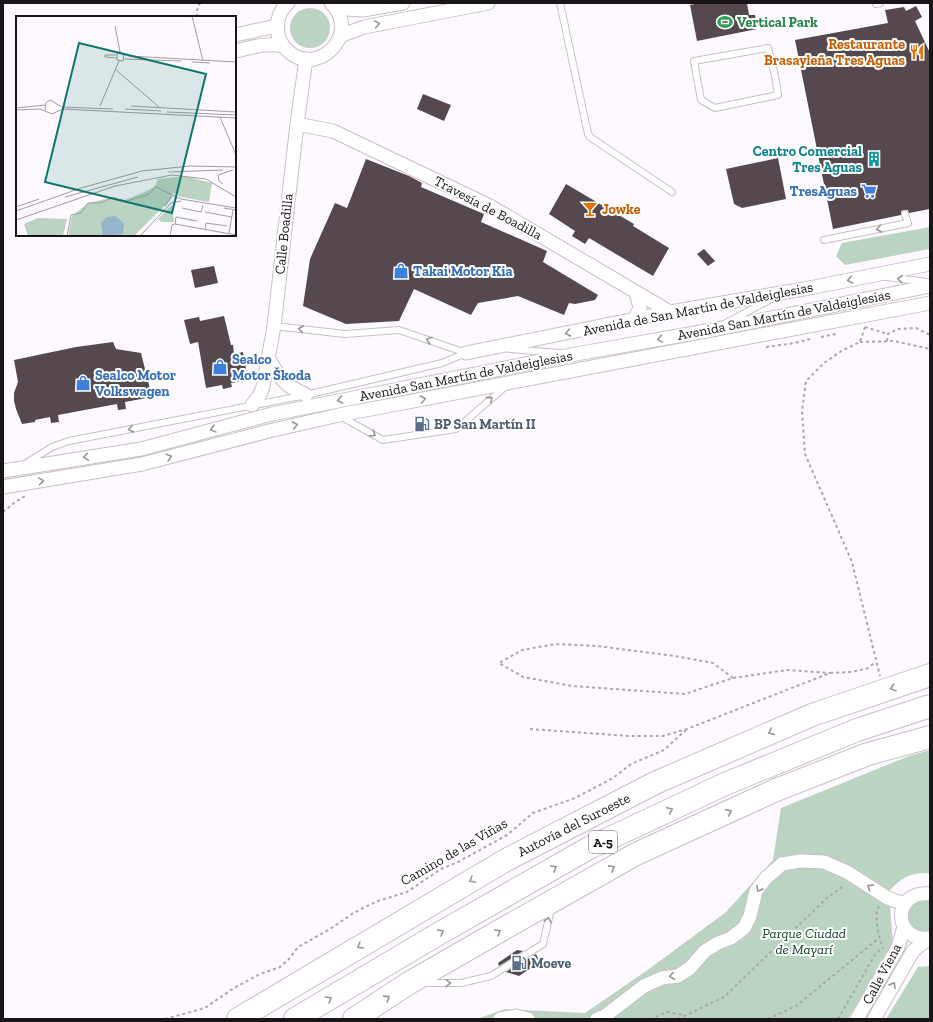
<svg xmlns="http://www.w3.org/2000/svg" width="933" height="1022" viewBox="0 0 933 1022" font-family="'Zilla Slab',serif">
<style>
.green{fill:#bbd4c1}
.building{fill:#55494f}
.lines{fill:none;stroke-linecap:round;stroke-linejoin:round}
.service-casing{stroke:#c9bec8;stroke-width:8}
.minor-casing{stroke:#c9bec8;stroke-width:15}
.motorway-casing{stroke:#c9bec8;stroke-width:24}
.path{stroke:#aba6ab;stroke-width:2;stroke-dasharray:3 3;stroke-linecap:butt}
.service{stroke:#fff;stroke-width:6}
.minor{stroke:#fff;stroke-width:13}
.motorway{stroke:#fff;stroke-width:22}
.oneway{stroke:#979597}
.labels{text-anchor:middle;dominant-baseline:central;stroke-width:4;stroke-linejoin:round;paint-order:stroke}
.shield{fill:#fff;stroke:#5d5a5d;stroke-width:1}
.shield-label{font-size:13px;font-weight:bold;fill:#181418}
.leisure-label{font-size:14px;font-weight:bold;fill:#27864d;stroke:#fff;text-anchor:start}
.food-label{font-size:14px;font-weight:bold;fill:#c56008;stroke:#fff;text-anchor:end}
.culture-label{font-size:14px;font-weight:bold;fill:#0d838f;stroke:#fff;text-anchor:end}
.shop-label{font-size:14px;font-weight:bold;fill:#366cbe;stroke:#fff;text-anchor:start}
.street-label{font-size:14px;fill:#181418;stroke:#fff}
.service-label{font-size:14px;font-weight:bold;fill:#4e5e75;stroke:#fff;text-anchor:start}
.park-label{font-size:14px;font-style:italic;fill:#124426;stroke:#fff}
.inset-road{fill:none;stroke:#a29da2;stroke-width:1}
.view{fill:#0f766e;fill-opacity:0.15;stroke:#0f766e;stroke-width:2}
.inset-edge{fill:none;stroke:#181418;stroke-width:2}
</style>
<rect width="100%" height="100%" fill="#fef9fe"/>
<g class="green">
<circle cx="310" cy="28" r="20"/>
<polygon points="930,227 930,249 845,265 836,256 842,243"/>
<path d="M930,750V873C911,872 902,877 889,891L893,944L848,1019H477L505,1009L585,1013L649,969L726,912L773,860L781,808L909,756Z"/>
<path d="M926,899L930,901V931L927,932L915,930L907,921C909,904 909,903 926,899Z"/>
<polygon points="930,966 930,1019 886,1019 918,967"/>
</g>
<g class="building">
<polygon points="699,3 747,3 749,15 755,15 757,29 697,41 690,5"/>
<polygon points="916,6 922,17 915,21 930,53 930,209 909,213 908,210 904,210 901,211 901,215 833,229 795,40 888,23 885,10 904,7 906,11"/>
<polygon points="423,94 451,105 444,121 417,109"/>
<polygon points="778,158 786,199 742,208 734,204 726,169"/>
<polygon points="366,159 409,176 422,183 421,187 484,214 481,222 547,251 543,262 598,295 595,300 575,304 569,303 564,315 518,296 478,303 471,315 414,289 399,321 346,324 303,306 310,259 335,203 347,208"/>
<polygon points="566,184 634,224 633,226 669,248 653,276 589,238 585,244 572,236 575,231 549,214"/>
<polygon points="704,249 715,261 708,266 697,254"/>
<polygon points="214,266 218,283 195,288 191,270"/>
<polygon points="224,316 231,345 233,345 234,354 243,352 248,380 231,383 232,387 223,389 222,385 206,388 198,342 190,344 184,320 199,317 200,321"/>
<polygon points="113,342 116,349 141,353 152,397 125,402 126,409 118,410 117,404 58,415 59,422 51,423 50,417 35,420 35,422 22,424 16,409 14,401 14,393 18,382 14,360 76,347"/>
<polygon points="517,950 523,951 499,966 498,963"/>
<polygon points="536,954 540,962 519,976 506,972"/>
</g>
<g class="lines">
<g class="service-casing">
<g id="service">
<polyline points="560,3 588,134 590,137 672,192"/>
<polyline points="876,4 880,3"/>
<polygon points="768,48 775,76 778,95 715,108 701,100 694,61"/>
<polyline points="824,240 908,223 905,214"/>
<polyline points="886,277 928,282"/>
<polyline points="726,323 773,298"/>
<polyline points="274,326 345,334 399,330 466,353"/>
<polyline points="510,349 559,353"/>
<polyline points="340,416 383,440 456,429 505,387"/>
<polyline points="25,464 52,447 69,441 306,395 442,363 466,353"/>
<polyline points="423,983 461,983 491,976 543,944 551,909"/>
</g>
</g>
<g class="minor-casing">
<g id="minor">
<path d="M288,3C279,11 276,22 278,34C279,40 283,46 287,50C315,79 363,35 331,3"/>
<polyline points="332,4 347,9 363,10 403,3"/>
<polyline points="235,35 277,26"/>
<polyline points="340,36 364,27 488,3"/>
<path d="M235,51C251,48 267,42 283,46"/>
<polyline points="297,124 333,131 490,206 670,312"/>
<polyline points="634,320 640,308 636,292"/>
<polyline points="466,353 670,312 804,289 930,264"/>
<polyline points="268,358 280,377 289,386 306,395"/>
<polyline points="252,405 259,396 263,387 274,326 297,124 306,59"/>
<polyline points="3,471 141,449 272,414 576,354 712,330 930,286"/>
<polyline points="3,487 142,464 269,431 339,415 930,303"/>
<path d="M930,894C891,890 893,943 930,938"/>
<polyline points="500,1019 516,1016 528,1019"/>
<polyline points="597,1019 605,1016 644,986 662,978 678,976 690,968 705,951 718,943 731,938 744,928 750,916 756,891 766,878 782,864 800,861 824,862 847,872 886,897 895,901 905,903"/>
<polyline points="857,1019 898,947 904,927"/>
<polyline points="874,1019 913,951 929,938"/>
</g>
</g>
<g class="motorway-casing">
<g id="motorway">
<polyline points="238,1019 506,860 655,783 812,715 930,675"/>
<polyline points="295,1019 440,933 589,848 725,784 857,730 930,706"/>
<polyline points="354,1019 409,983 496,933 636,854 776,790 868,754 930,737"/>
</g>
</g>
<g class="path">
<polyline points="197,17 197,10 200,3"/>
<polyline points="865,327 888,334"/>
<polyline points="865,327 860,342 843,350 824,363 806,381 802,411 805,454 852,562 880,676"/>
<polyline points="821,337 836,334"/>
<polyline points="887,341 888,334 898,329 916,328 930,335"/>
<polyline points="860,342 894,341 930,349"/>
<polyline points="766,347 795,343 810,339"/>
<polyline points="3,512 14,503 25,496"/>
<polyline points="733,678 713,663 675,656 597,646 556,644 522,650 499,663 523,677 572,686 685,694 733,678 787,670 830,673"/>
<polyline points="530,729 629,736 663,736 687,729 830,673 850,672 866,669 876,662"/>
<path d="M879,906C873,914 879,939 883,948"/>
<polyline points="165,1019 205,1008 234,988 260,974 280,967 289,959 298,947 330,929 352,914 363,908 378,901 407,892 441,869 458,862 507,835 533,813 575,798 613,778 631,764 664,750 687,729"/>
<polyline points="650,1019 667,1012 685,1015"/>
<polyline points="678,1019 724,997 828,897 845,885"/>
<polyline points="768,1019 796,1006 879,938"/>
<polyline points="838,1019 876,953 883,948"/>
</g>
<use href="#service" class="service"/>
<use href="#minor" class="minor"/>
<use href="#motorway" class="motorway"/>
</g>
<defs><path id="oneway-chevron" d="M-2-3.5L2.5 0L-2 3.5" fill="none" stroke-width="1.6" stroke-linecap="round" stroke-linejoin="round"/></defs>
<g class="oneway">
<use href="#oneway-chevron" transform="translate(377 24) rotate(-10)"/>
<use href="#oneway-chevron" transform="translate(879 229) rotate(169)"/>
<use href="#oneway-chevron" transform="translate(900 279) rotate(-174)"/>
<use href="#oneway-chevron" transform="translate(850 280) rotate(168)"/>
<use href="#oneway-chevron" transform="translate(301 329) rotate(-173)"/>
<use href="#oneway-chevron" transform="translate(568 333) rotate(169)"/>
<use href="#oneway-chevron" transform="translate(660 339) rotate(170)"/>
<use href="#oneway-chevron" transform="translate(429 340) rotate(-161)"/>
<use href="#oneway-chevron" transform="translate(423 399) rotate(-11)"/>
<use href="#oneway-chevron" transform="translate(490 399) rotate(-41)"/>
<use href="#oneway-chevron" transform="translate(340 400) rotate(169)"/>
<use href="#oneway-chevron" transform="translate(295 425) rotate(-12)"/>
<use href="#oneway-chevron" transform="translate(131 429) rotate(169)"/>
<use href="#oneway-chevron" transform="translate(213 429) rotate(165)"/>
<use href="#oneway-chevron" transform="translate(373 434) rotate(29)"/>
<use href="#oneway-chevron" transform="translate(86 457) rotate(171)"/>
<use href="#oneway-chevron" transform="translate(169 457) rotate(-15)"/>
<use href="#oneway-chevron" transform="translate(41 481) rotate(-9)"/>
<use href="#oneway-chevron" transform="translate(893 688) rotate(162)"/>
<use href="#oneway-chevron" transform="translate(771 732) rotate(156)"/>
<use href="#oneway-chevron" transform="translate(670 810) rotate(-25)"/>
<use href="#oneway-chevron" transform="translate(729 812) rotate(-24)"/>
<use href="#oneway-chevron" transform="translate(554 868) rotate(-30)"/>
<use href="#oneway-chevron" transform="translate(612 868) rotate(-29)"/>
<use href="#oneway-chevron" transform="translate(472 880) rotate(149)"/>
<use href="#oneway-chevron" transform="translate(870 887) rotate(-147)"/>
<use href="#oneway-chevron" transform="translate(759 889) rotate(120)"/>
<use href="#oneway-chevron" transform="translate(548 920) rotate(-78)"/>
<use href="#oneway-chevron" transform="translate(441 932) rotate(-30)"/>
<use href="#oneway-chevron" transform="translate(498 932) rotate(-30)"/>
<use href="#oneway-chevron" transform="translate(360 946) rotate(149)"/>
<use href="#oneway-chevron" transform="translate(672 976) rotate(172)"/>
<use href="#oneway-chevron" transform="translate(448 983) rotate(-1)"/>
<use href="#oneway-chevron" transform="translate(893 985) rotate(-60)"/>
<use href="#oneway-chevron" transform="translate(387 998) rotate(-33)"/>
<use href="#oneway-chevron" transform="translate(329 999) rotate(-31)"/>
</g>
<defs>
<g id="stadium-bare" transform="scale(1.2)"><path d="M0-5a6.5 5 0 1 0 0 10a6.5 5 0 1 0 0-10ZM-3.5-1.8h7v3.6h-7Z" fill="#2e9e5b" stroke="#fff" stroke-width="2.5" paint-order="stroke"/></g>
<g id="restaurant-bare" transform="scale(1.2)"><path d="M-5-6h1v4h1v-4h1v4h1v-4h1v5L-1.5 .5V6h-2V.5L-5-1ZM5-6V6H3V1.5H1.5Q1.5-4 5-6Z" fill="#e8710a" stroke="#fff" stroke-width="2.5" paint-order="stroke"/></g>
<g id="building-bare" transform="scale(1.2)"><path d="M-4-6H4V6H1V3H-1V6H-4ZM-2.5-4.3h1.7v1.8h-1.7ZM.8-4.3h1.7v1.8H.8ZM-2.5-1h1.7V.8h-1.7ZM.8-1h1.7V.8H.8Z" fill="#0f9aa8" stroke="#fff" stroke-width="2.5" paint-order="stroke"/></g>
<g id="supermarket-bare" transform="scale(1.2)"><path d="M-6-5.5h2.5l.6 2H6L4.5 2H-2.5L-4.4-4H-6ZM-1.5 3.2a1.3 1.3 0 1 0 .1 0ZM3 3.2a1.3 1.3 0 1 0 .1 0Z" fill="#3f7fe0" stroke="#fff" stroke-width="2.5" paint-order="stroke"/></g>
<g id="bar-bare" transform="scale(1.2)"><path d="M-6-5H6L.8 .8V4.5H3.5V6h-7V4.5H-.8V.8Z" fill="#e8710a" stroke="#fff" stroke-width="2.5" paint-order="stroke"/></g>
<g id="shop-bare" transform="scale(1.2)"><path d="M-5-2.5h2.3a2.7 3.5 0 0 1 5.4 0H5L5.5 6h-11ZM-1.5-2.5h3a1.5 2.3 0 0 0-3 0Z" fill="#3f7fe0" stroke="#fff" stroke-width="2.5" paint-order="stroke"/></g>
<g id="fuel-bare" transform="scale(1.2)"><path d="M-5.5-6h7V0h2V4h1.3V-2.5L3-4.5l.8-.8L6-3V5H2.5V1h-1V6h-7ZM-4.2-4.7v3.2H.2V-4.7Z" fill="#5c6f8a" stroke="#fff" stroke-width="2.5" paint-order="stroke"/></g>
</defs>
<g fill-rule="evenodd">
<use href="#stadium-bare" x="725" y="22"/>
<use href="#restaurant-bare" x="917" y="52"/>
<use href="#building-bare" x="874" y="159"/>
<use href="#supermarket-bare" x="869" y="191"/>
<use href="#bar-bare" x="590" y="209"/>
<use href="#shop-bare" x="401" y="271"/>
<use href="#shop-bare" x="220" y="367"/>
<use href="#shop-bare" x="83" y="383"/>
<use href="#fuel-bare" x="422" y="424"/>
<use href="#fuel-bare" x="519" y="963"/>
</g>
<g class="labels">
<rect class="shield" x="589" y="831" width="28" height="22" rx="3"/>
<g class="shield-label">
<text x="603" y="842">A-5</text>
</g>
<g class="leisure-label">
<text x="737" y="22">Vertical Park</text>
</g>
<g class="food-label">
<text x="905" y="44">Restaurante<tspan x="905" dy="16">Brasayleña Tres Aguas</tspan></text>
<text x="602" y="209" text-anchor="start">Jowke</text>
</g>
<g class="culture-label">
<text x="862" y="151">Centro Comercial<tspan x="862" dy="16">Tres Aguas</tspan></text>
</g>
<g class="shop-label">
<text x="857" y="191" text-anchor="end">TresAguas</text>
<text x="413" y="271">Takai Motor Kia</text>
<text x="232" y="359">Sealco<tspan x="232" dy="16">Motor Škoda</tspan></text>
<text x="95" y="375">Sealco Motor<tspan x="95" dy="16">Volkswagen</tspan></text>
</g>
<g class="street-label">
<text transform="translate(488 208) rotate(28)">Travesía de Boadilla</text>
<text transform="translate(284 234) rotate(-84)">Calle Boadilla</text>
<text transform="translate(698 309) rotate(-11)">Avenida de San Martín de Valdeiglesias</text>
<text transform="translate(784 315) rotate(-11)">Avenida San Martín de Valdeiglesias</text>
<text transform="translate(466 376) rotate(-11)">Avenida San Martín de Valdeiglesias</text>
<text transform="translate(574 825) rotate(-27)">Autovía del Suroeste</text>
<text transform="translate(454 852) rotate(-30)">Camino de las Viñas</text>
<text transform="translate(882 974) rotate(-62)">Calle Viena</text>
</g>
<g class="service-label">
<text x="434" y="424">BP San Martín II</text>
<text x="531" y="963">Moeve</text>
</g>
<g class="park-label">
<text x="804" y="933">Parque Ciudad<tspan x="804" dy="16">de Mayarí</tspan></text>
</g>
</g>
<g transform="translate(16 16)">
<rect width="220" height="220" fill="#fef9fe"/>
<path d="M169,160L196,167L193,186L165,181L157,177L153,185L118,220H52L56,200L72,187L98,181L109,184L131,175L139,170L142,163ZM156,189L158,206H145L142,203ZM22,202L51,203L47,220H12L8,208Z" fill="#bbd4c1"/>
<path d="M99,200L108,207L107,218L87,220L85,207L91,201Z" fill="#95b5ca"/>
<path class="inset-road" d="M176,0L187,45M99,10L104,36M108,38L107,45L101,44V38L104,36L113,40L220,46M100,39H89V41L100,42M108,43L165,45M176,46L194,47M99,53L143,91M84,90L103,45M115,90L220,96M0,92L29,89M109,93L145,95M0,94L24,93L36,98L47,93L220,102M29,94L30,87L34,84L46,91L97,93M151,96L220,99M204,101L220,139M152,156L207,154M207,168L203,165L202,159L217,154M49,181L122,161M149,190L156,180M0,191L23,183M166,192L185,196L187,189M208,192L220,194M0,195L65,172L126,155L174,150L220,151M189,196L216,201M0,204L99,170L156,159L190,163L220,181M159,208L160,201L181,205M189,214L190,207L211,210M213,217L217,194M51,220L55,199L65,197L72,187H85L95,182L111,185L133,178L140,171L165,183L220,192M124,220L155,187L165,185M154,220L156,209L159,208L220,219"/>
<path class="view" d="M63,27L190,58L156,197L29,166Z"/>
<rect width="220" height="220" class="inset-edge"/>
</g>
<rect width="933" height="1022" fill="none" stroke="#181418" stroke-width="8"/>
</svg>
